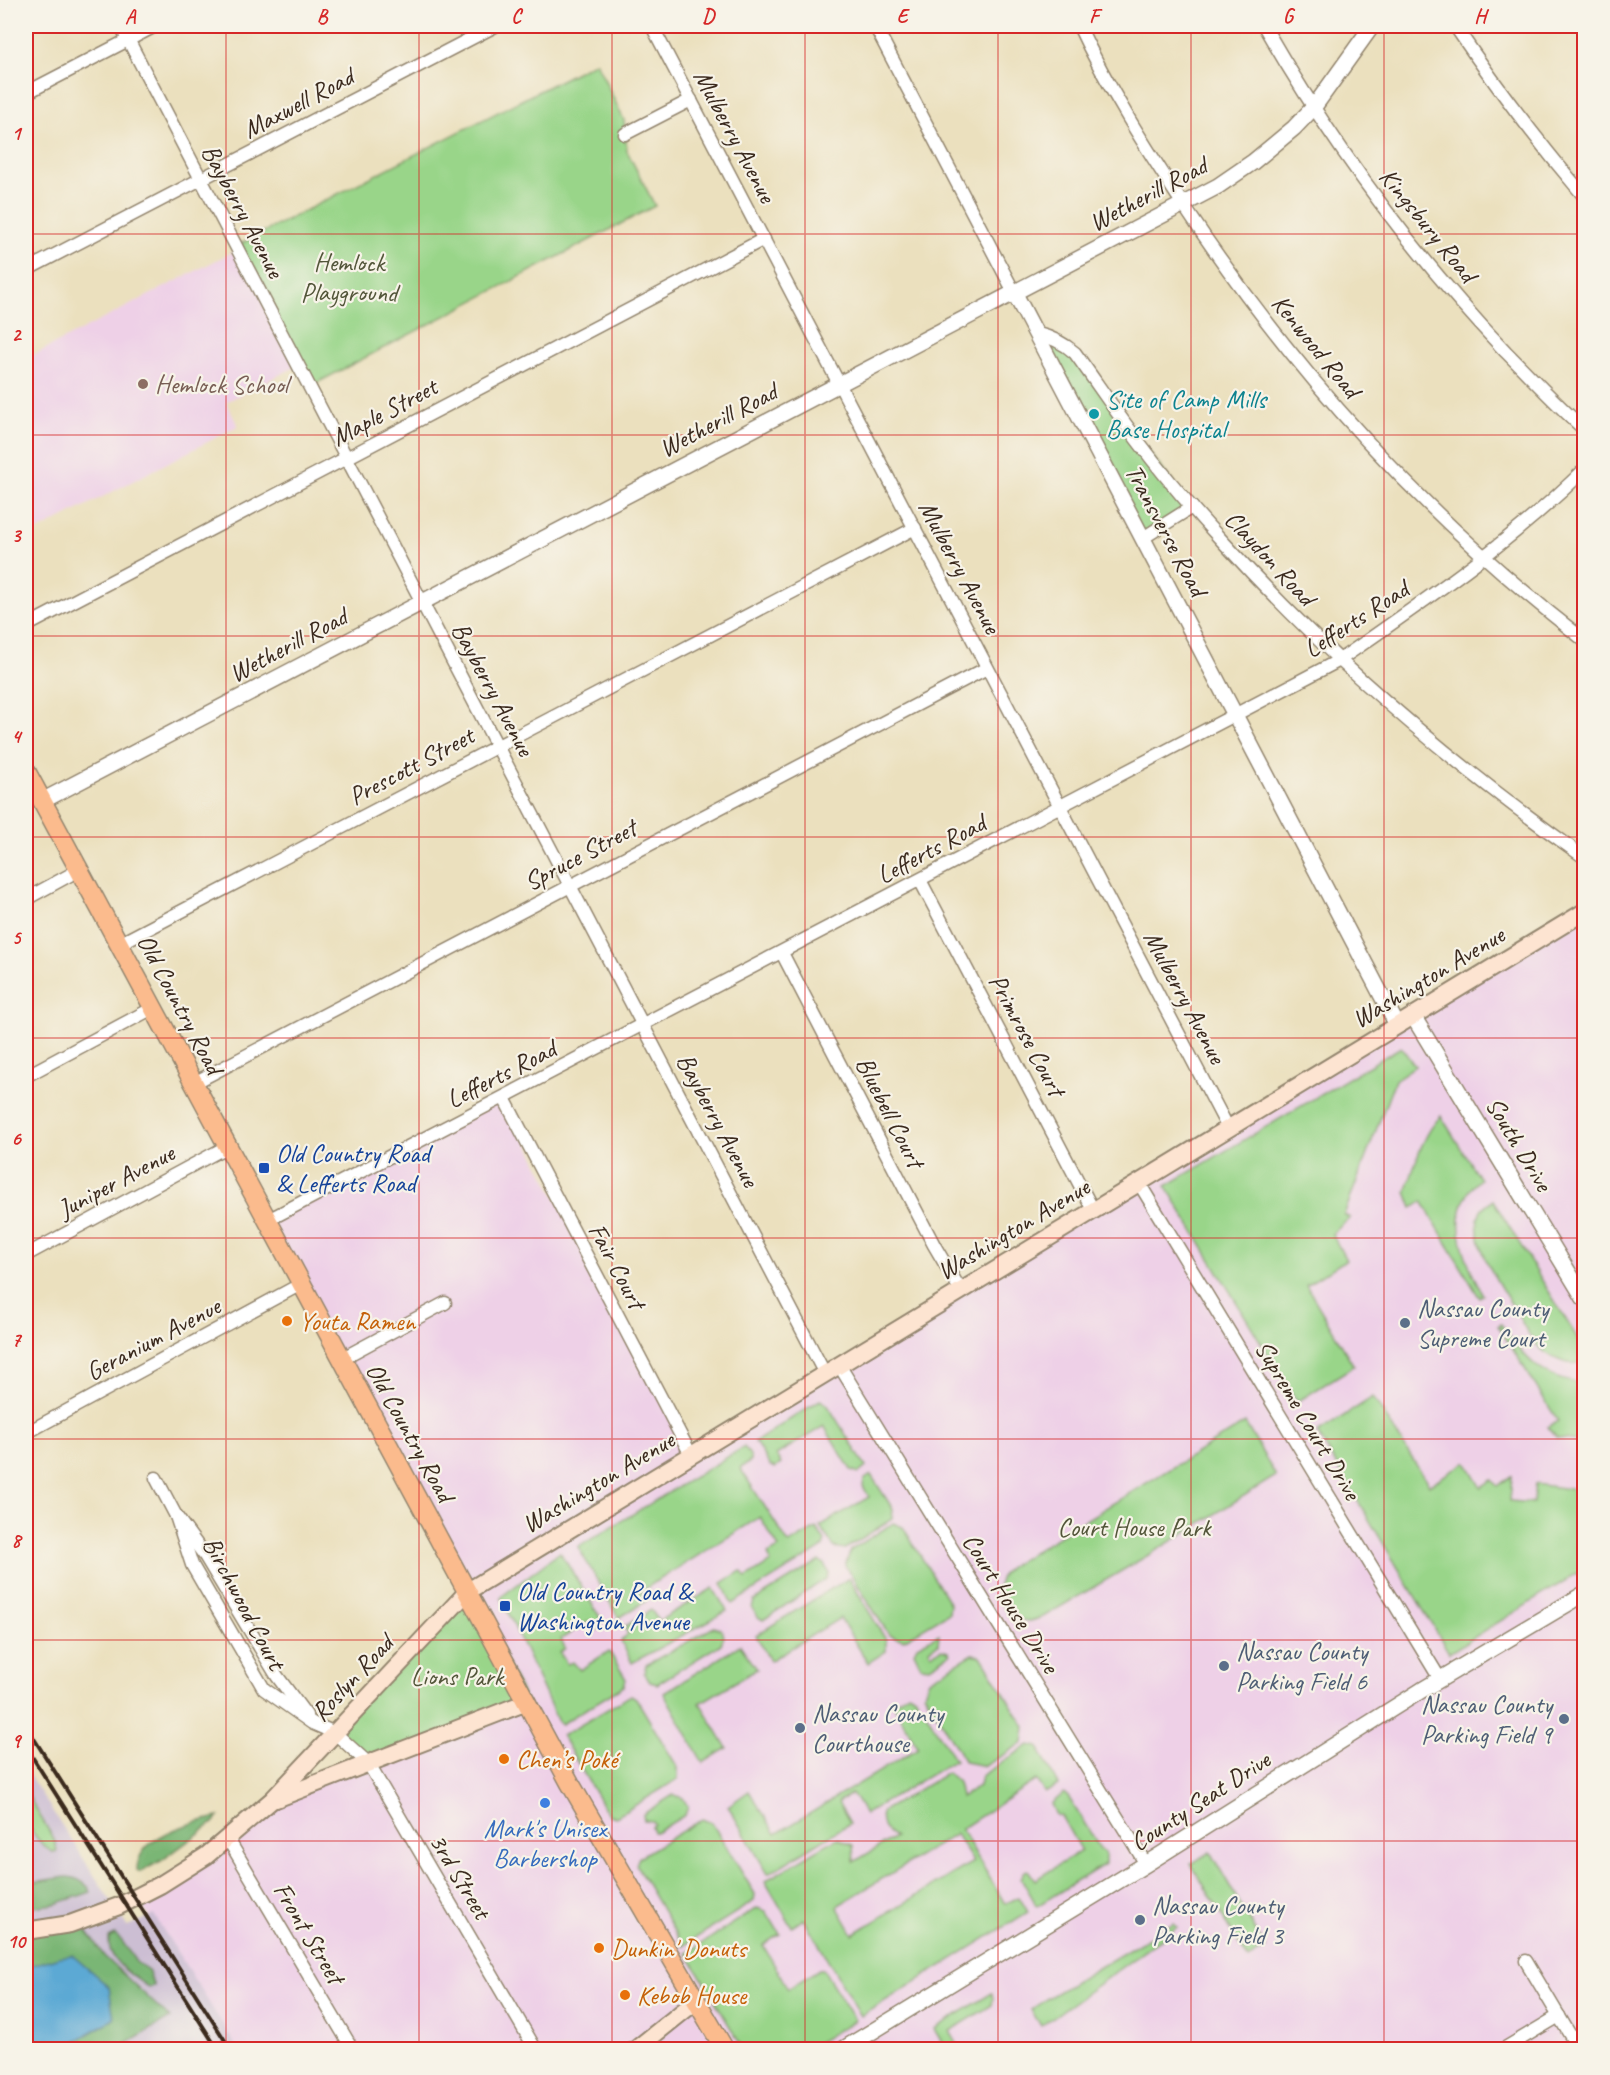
<svg xmlns="http://www.w3.org/2000/svg" width="1610" height="2075" viewBox="0 0 1610 2075" font-family="Caveat,sans-serif">
<style>
.built{fill:#eed0e7}
.industrial{fill:#ccbed3}
.green{fill:#99d589;stroke:#6a8054;stroke-width:1.5;fill-rule:evenodd}
.forest{fill:#7ab675;stroke:#5a704a;stroke-width:1.5}
.water{fill:#5ba9d4;stroke:#4b6a79;stroke-width:1.5}
.lines{fill:none;stroke-linecap:round;stroke-linejoin:round}
.minor-casing{stroke:#93856e;stroke-width:15}
.tertiary-casing{stroke:#93856e;stroke-width:18}
.secondary-casing{stroke:#93856e;stroke-width:20}
.primary-casing{stroke:#93856e;stroke-width:21}
.minor{stroke:#fff;stroke-width:12}
.tertiary{stroke:#fff;stroke-width:15}
.secondary{stroke:#fde4d1;stroke-width:16}
.primary{stroke:#fbbb8d;stroke-width:18}
.rail{stroke:#3b2a1e;stroke-width:4}
.grid{fill:none;stroke:#d62828;stroke-width:1.5;stroke-opacity:0.55}
.education-dot{fill:#8d6e63;stroke:#f7f3e8;stroke-width:2}
.culture-dot{fill:#0f9aa8;stroke:#f7f3e8;stroke-width:2}
.transit-dot{fill:#1a4fb4;stroke:#f7f3e8;stroke-width:2}
.food-dot{fill:#e8710a;stroke:#f7f3e8;stroke-width:2}
.service-dot{fill:#5c6f8a;stroke:#f7f3e8;stroke-width:2}
.shop-dot{fill:#3f7fe0;stroke:#f7f3e8;stroke-width:2}
.labels{text-anchor:middle;dominant-baseline:central;stroke-width:4.5;stroke-linejoin:round;paint-order:stroke}
.street-label{font-size:26px;fill:#3b2a1e;stroke:#f7f3e8}
.park-label{font-size:26px;fill:#525539;stroke:#f7f3e8}
.education-label{font-size:26px;fill:#785e54;stroke:#f7f3e8;text-anchor:start}
.culture-label{font-size:26px;fill:#0d838f;stroke:#f7f3e8;text-anchor:start}
.transit-label{font-size:26px;fill:#164399;stroke:#f7f3e8;text-anchor:start}
.service-label{font-size:26px;fill:#4e5e75;stroke:#f7f3e8;text-anchor:start}
.food-label{font-size:26px;fill:#c56008;stroke:#f7f3e8;text-anchor:start}
.shop-label{font-size:26px;fill:#366cbe;stroke:#f7f3e8}
.neatline{fill:none;stroke:#d62828;stroke-width:2}
.grid-label{font-size:20px;text-anchor:middle;font-weight:bold;fill:#d62828}
</style>
<rect width="100%" height="100%" fill="#f7f3e8"/>
<filter id="ink" filterUnits="userSpaceOnUse"><feTurbulence type="fractalNoise" baseFrequency=".0167" numOctaves="2"/><feDisplacementMap in="SourceGraphic" scale="12" xChannelSelector="R" yChannelSelector="G"/><feConvolveMatrix kernelMatrix="1 2 1 2 8 2 1 2 1" color-interpolation-filters="sRGB"/></filter>
<filter id="wash" filterUnits="userSpaceOnUse"><feTurbulence type="fractalNoise" baseFrequency=".008" numOctaves="4" result="noise"/><feDisplacementMap in="SourceGraphic" scale="24" xChannelSelector="R" yChannelSelector="G"/><feGaussianBlur stdDeviation="1.35" result="paint"/><feColorMatrix in="noise" values="0 0 0 0 0 0 0 0 0 0 0 0 0 0 0 0 0 1.4 0 .05"/><feComposite in="paint" operator="in"/></filter>
<g filter="url(#wash)">
<rect width="100%" height="100%" fill="#ebe0be"/>
<g class="built">
<polygon points="238,249 297,366 226,402 238,426 26,537 26,359"/>
<polygon points="1584,912 1584,2049 231,2049 137,1898 272,1800 527,1702 268,1220 504,1098 690,1455"/>
</g>
<polygon class="industrial" points="26,1770 127,1926 154,1915 238,2049 26,2049"/>
<g class="green">
<polygon points="596,62 624,120 627,151 655,206 311,386 240,244"/>
<polygon points="1036,332 1064,343 1192,507 1143,537"/>
<polygon points="1401,1047 1415,1066 1395,1080 1344,1215 1350,1218 1332,1234 1346,1260 1306,1285 1354,1366 1297,1402 1166,1186"/>
<path d="M1441,1116L1480,1179C1443,1212 1464,1258 1483,1295L1479,1297L1422,1201L1412,1208L1406,1192C1415,1166 1421,1136 1441,1116Z"/>
<path d="M1493,1200L1584,1349V1361C1568,1369 1546,1355 1535,1343C1528,1335 1523,1324 1518,1315C1503,1291 1468,1242 1480,1212C1482,1207 1488,1203 1493,1200Z"/>
<path d="M1501,1324C1522,1355 1543,1382 1584,1383V1442L1557,1438L1548,1427L1558,1421L1498,1326Z"/>
<polygon points="1373,1397 1429,1485 1466,1462 1481,1487 1492,1480 1497,1486 1512,1476 1510,1501 1533,1503 1535,1484 1584,1491 1584,1569 1449,1653 1317,1433"/>
<polygon points="820,1400 827,1404 866,1467 859,1473 851,1470 824,1426 776,1455 781,1464 775,1468 770,1466 755,1442"/>
<path d="M1245,1423L1276,1476L1152,1553L1043,1617C1038,1618 1033,1621 1029,1621C1006,1621 991,1594 1002,1575C1004,1571 1009,1568 1012,1565Z"/>
<polygon points="744,1447 750,1455 750,1462 740,1468 789,1544 816,1528 825,1540 823,1547 732,1604 722,1583 741,1571 746,1578 771,1562 768,1554 779,1548 760,1517 641,1591 646,1601 619,1618 578,1547"/>
<polygon points="871,1475 893,1509 892,1519 845,1549 834,1547 820,1526 869,1497 863,1486 864,1480"/>
<polygon points="893,1523 903,1527 950,1604 949,1613 904,1640 889,1635 845,1565 851,1550"/>
<polygon points="560,1552 600,1617 601,1624 597,1630 589,1621 561,1639 565,1648 560,1653 567,1664 573,1662 580,1670 609,1651 626,1679 624,1686 561,1724 558,1722 501,1597"/>
<polygon points="819,1561 824,1564 829,1572 826,1579 763,1620 758,1617 752,1608 754,1601"/>
<polygon points="849,1578 886,1640 886,1651 868,1663 840,1618 770,1661 756,1635"/>
<polygon points="713,1588 727,1611 632,1663 621,1641 628,1634 624,1627 651,1610 659,1621"/>
<polygon points="468,1591 527,1702 368,1763 335,1733"/>
<polygon points="714,1627 721,1629 724,1636 721,1644 657,1684 650,1682 644,1673 646,1665"/>
<polygon points="939,1634 938,1644 929,1649 931,1654 941,1649 948,1651 950,1654 930,1667 921,1666 914,1652 917,1646"/>
<polygon points="740,1645 757,1669 700,1703 727,1748 703,1763 664,1693"/>
<polygon points="973,1654 981,1656 1025,1727 1023,1743 985,1766 965,1762 924,1693 929,1680"/>
<polygon points="908,1693 916,1697 955,1760 865,1814 852,1793 838,1802 850,1823 768,1874 728,1806 749,1791 776,1834 918,1748 893,1703"/>
<polygon points="631,1695 636,1698 678,1768 678,1779 616,1817 608,1815 562,1736"/>
<path d="M1029,1745L1038,1747L1058,1785L1045,1793L1036,1780L961,1829L1005,1904L1019,1897L1028,1912L861,2016L804,1919L792,1927L765,1881L837,1838L853,1845L854,1862L895,1837C882,1829 882,1828 881,1812L947,1773C961,1784 957,1779 961,1797L979,1786L981,1776ZM956,1834L973,1862L853,1934L837,1906Z"/>
<path d="M26,1785L30,1799L55,1841L57,1851L54,1852C45,1851 29,1829 26,1820C23,1811 25,1795 26,1785Z"/>
<polygon points="1064,1793 1069,1798 1099,1847 1105,1854 1105,1864 1037,1906 1021,1878 1025,1871 1028,1870 1035,1880 1081,1851 1061,1816 1056,1815 1051,1804"/>
<polygon points="673,1795 683,1798 688,1807 685,1815 657,1832 653,1832 651,1826 654,1824 652,1821 644,1820 643,1814"/>
<polygon points="702,1819 712,1823 755,1894 754,1901 683,1946 636,1865 639,1857"/>
<polygon points="1210,1852 1266,1948 1248,1959 1191,1864"/>
<polygon points="757,1908 766,1911 780,1934 763,1945 788,1989 819,1969 823,1969 855,2020 807,2049 743,2049 687,1953"/>
<polygon points="1174,1923 1177,1927 1041,2026 1031,2010 1046,1999"/>
<polygon points="992,1993 993,1999 992,2005 950,2031 960,2049 946,2049 934,2029"/>
</g>
<g class="forest">
<path d="M218,1817L213,1823L161,1861L140,1872L137,1870C137,1835 192,1823 218,1817Z"/>
<path d="M66,1877C75,1877 88,1883 91,1892L55,1904L26,1908V1883Z"/>
<polygon points="80,1921 104,1956 170,2018 118,2049 26,2050 26,1931"/>
<path d="M115,1935L122,1941L136,1962L148,1970L154,1986L148,1987C132,1976 106,1960 109,1938Z"/>
</g>
<polygon class="water" points="72,1955 109,1987 114,2019 62,2049 37,2049 26,2032 26,1967 59,1957"/>
</g>
<g filter="url(#ink)">
<g class="lines">
<g class="minor-casing">
<g id="minor">
<polyline points="121,26 825,1374"/>
<polyline points="652,26 1228,1128"/>
<polyline points="875,26 1014,292"/>
<path d="M1079,26C1108,88 1146,148 1184,206C1296,375 1424,516 1584,640"/>
<path d="M1264,26C1332,144 1412,253 1506,352C1532,378 1557,405 1584,429"/>
<path d="M1455,26C1495,85 1538,142 1584,196"/>
<polyline points="26,93 155,26"/>
<polyline points="625,134 691,100"/>
<polyline points="26,270 495,26"/>
<path d="M1035,333C1051,337 1063,342 1075,353C1096,382 1116,412 1138,441C1165,477 1195,512 1226,545C1333,663 1454,765 1584,857"/>
<polyline points="1143,538 1192,507"/>
<polyline points="26,626 764,239"/>
<polyline points="920,880 1093,1210"/>
<polyline points="26,899 79,870"/>
<polyline points="119,944 915,528"/>
<polyline points="782,953 934,1245 961,1291"/>
<polyline points="26,1076 153,1008"/>
<polyline points="194,1083 987,668"/>
<polyline points="504,1098 691,1455"/>
<polyline points="1139,1183 1440,1679"/>
<path d="M268,1220L1338,661C1424,601 1510,543 1584,470"/>
<polyline points="26,1255 228,1146"/>
<polyline points="341,1359 445,1303"/>
<polyline points="839,1365 1146,1864"/>
<polyline points="26,1433 301,1284"/>
<polyline points="156,1478 176,1516 205,1556 277,1676 306,1715"/>
<polyline points="176,1516 192,1565 264,1689 312,1723 335,1733 368,1763 536,2050"/>
<polyline points="228,1839 353,2050"/>
<polyline points="1526,1961 1579,2050"/>
<polyline points="1502,2050 1559,2016"/>
</g>
</g>
<g class="tertiary-casing">
<g id="tertiary">
<polyline points="1014,292 1397,1025"/>
<polyline points="42,801 1218,186 1253,162 1294,128 1314,107 1372,26"/>
<polyline points="1413,1016 1584,1298"/>
<polyline points="842,2050 1146,1864 1422,1690 1584,1594"/>
</g>
</g>
<g class="secondary-casing">
<g id="secondary">
<polyline points="276,1799 527,1702"/>
<polyline points="26,1931 70,1924 119,1906 160,1885 206,1856 272,1800 468,1591 1584,912"/>
<polyline points="635,2050 696,2001"/>
</g>
</g>
<g class="primary-casing">
<polyline id="primary" points="26,771 570,1783 725,2050"/>
</g>
<use href="#minor" class="minor"/>
<use href="#tertiary" class="tertiary"/>
<use href="#secondary" class="secondary"/>
<use href="#primary" class="primary"/>
<g class="rail">
<polyline points="26,1726 231,2050"/>
<polyline points="26,1747 218,2050"/>
</g>
</g>
</g>
<path class="grid" d="M226,26V2050M419,26V2050M612,26V2050M805,26V2050M998,26V2050M1191,26V2050M1384,26V2050M26,234H1584M26,435H1584M26,636H1584M26,837H1584M26,1038H1584M26,1238H1584M26,1439H1584M26,1640H1584M26,1841H1584"/>
<circle class="education-dot" cx="143" cy="384" r="6"/>
<circle class="culture-dot" cx="1094" cy="414" r="6"/>
<g class="transit-dot">
<rect x="258" y="1162" width="12" height="12" rx="3"/>
<rect x="499" y="1600" width="12" height="12" rx="3"/>
</g>
<g class="food-dot">
<circle cx="287" cy="1321" r="6"/>
<circle cx="504" cy="1759" r="6"/>
<circle cx="599" cy="1948" r="6"/>
<circle cx="625" cy="1995" r="6"/>
</g>
<g class="service-dot">
<circle cx="1405" cy="1323" r="6"/>
<circle cx="1224" cy="1666" r="6"/>
<circle cx="1564" cy="1719" r="6"/>
<circle cx="800" cy="1728" r="6"/>
<circle cx="1140" cy="1920" r="6"/>
</g>
<circle class="shop-dot" cx="545" cy="1803" r="6"/>
<g class="labels">
<g class="street-label">
<text transform="translate(298 103) rotate(-28)">Maxwell Road</text>
<text transform="translate(735 136) rotate(62)">Mulberry Avenue</text>
<text transform="translate(1148 194) rotate(-28)">Wetherill Road</text>
<text transform="translate(243 211) rotate(62)">Bayberry Avenue</text>
<text transform="translate(1428 225) rotate(51)">Kingsbury Road</text>
<text transform="translate(1316 346) rotate(51)">Kenwood Road</text>
<text transform="translate(384 412) rotate(-28)">Maple Street</text>
<text transform="translate(718 420) rotate(-28)">Wetherill Road</text>
<text transform="translate(1166 530) rotate(62)">Transverse Road</text>
<text transform="translate(1270 558) rotate(47)">Claydon Road</text>
<text transform="translate(960 567) rotate(62)">Mulberry Avenue</text>
<text transform="translate(1356 619) rotate(-33)">Lefferts Road</text>
<text transform="translate(288 645) rotate(-28)">Wetherill Road</text>
<text transform="translate(493 689) rotate(62)">Bayberry Avenue</text>
<text transform="translate(411 766) rotate(-28)">Prescott Street</text>
<text transform="translate(931 849) rotate(-28)">Lefferts Road</text>
<text transform="translate(580 855) rotate(-28)">Spruce Street</text>
<text transform="translate(1428 977) rotate(-31)">Washington Avenue</text>
<text transform="translate(1185 997) rotate(62)">Mulberry Avenue</text>
<text transform="translate(180 1004) rotate(62)">Old Country Road</text>
<text transform="translate(1027 1035) rotate(62)">Primrose Court</text>
<text transform="translate(501 1074) rotate(-27)">Lefferts Road</text>
<text transform="translate(890 1112) rotate(63)">Bluebell Court</text>
<text transform="translate(718 1120) rotate(62)">Bayberry Avenue</text>
<text transform="translate(1519 1144) rotate(59)">South Drive</text>
<text transform="translate(116 1181) rotate(-28)">Juniper Avenue</text>
<text transform="translate(1013 1229) rotate(-31)">Washington Avenue</text>
<text transform="translate(617 1266) rotate(62)">Fair Court</text>
<text transform="translate(153 1339) rotate(-28)">Geranium Avenue</text>
<text transform="translate(1308 1420) rotate(59)">Supreme Court Drive</text>
<text transform="translate(410 1432) rotate(61)">Old Country Road</text>
<text transform="translate(598 1482) rotate(-31)">Washington Avenue</text>
<text transform="translate(244 1603) rotate(62)">Birchwood Court</text>
<text transform="translate(1011 1603) rotate(58)">Court House Drive</text>
<text transform="translate(352 1678) rotate(-47)">Roslyn Road</text>
<text transform="translate(1200 1801) rotate(-33)">County Seat Drive</text>
<text transform="translate(460 1876) rotate(59)">3rd Street</text>
<text transform="translate(309 1933) rotate(59)">Front Street</text>
</g>
<g class="park-label">
<text x="349" y="262">Hemlock<tspan x="349" dy="30">Playground</tspan></text>
<text x="1134" y="1527">Court House Park</text>
<text x="457" y="1676">Lions Park</text>
</g>
<g class="education-label">
<text x="155" y="384">Hemlock School</text>
</g>
<g class="culture-label">
<text x="1106" y="399">Site of Camp Mills<tspan x="1106" dy="30">Base Hospital</tspan></text>
</g>
<g class="transit-label">
<text x="276" y="1153">Old Country Road<tspan x="276" dy="30">&amp; Lefferts Road</tspan></text>
<text x="517" y="1591">Old Country Road &amp;<tspan x="517" dy="30">Washington Avenue</tspan></text>
</g>
<g class="service-label">
<text x="1417" y="1308">Nassau County<tspan x="1417" dy="30">Supreme Court</tspan></text>
<text x="1236" y="1651">Nassau County<tspan x="1236" dy="30">Parking Field 6</tspan></text>
<text x="1552" y="1704" text-anchor="end">Nassau County<tspan x="1552" dy="30">Parking Field 9</tspan></text>
<text x="812" y="1713">Nassau County<tspan x="812" dy="30">Courthouse</tspan></text>
<text x="1152" y="1905">Nassau County<tspan x="1152" dy="30">Parking Field 3</tspan></text>
</g>
<g class="food-label">
<text x="299" y="1321">Youta Ramen</text>
<text x="516" y="1759">Chen’s Poké</text>
<text x="611" y="1948">Dunkin' Donuts</text>
<text x="637" y="1995">Kebob House</text>
</g>
<g class="shop-label">
<text x="545" y="1828">Mark's Unisex<tspan x="545" dy="30">Barbershop</tspan></text>
</g>
</g>
<rect width="1610" height="2075" fill="none" stroke="#f7f3e8" stroke-width="66"/>
<rect x="33" y="33" width="1544" height="2009" class="neatline"/>
<g class="grid-label">
<text x="130" y="23">A</text>
<text x="322" y="23">B</text>
<text x="516" y="23">C</text>
<text x="708" y="23">D</text>
<text x="902" y="23">E</text>
<text x="1094" y="23">F</text>
<text x="1288" y="23">G</text>
<text x="1480" y="23">H</text>
<text x="16" y="140">1</text>
<text x="16" y="341">2</text>
<text x="16" y="542">3</text>
<text x="16" y="743">4</text>
<text x="16" y="944">5</text>
<text x="16" y="1145">6</text>
<text x="16" y="1346">7</text>
<text x="16" y="1547">8</text>
<text x="16" y="1747">9</text>
<text x="16" y="1948">10</text>
</g>
</svg>
